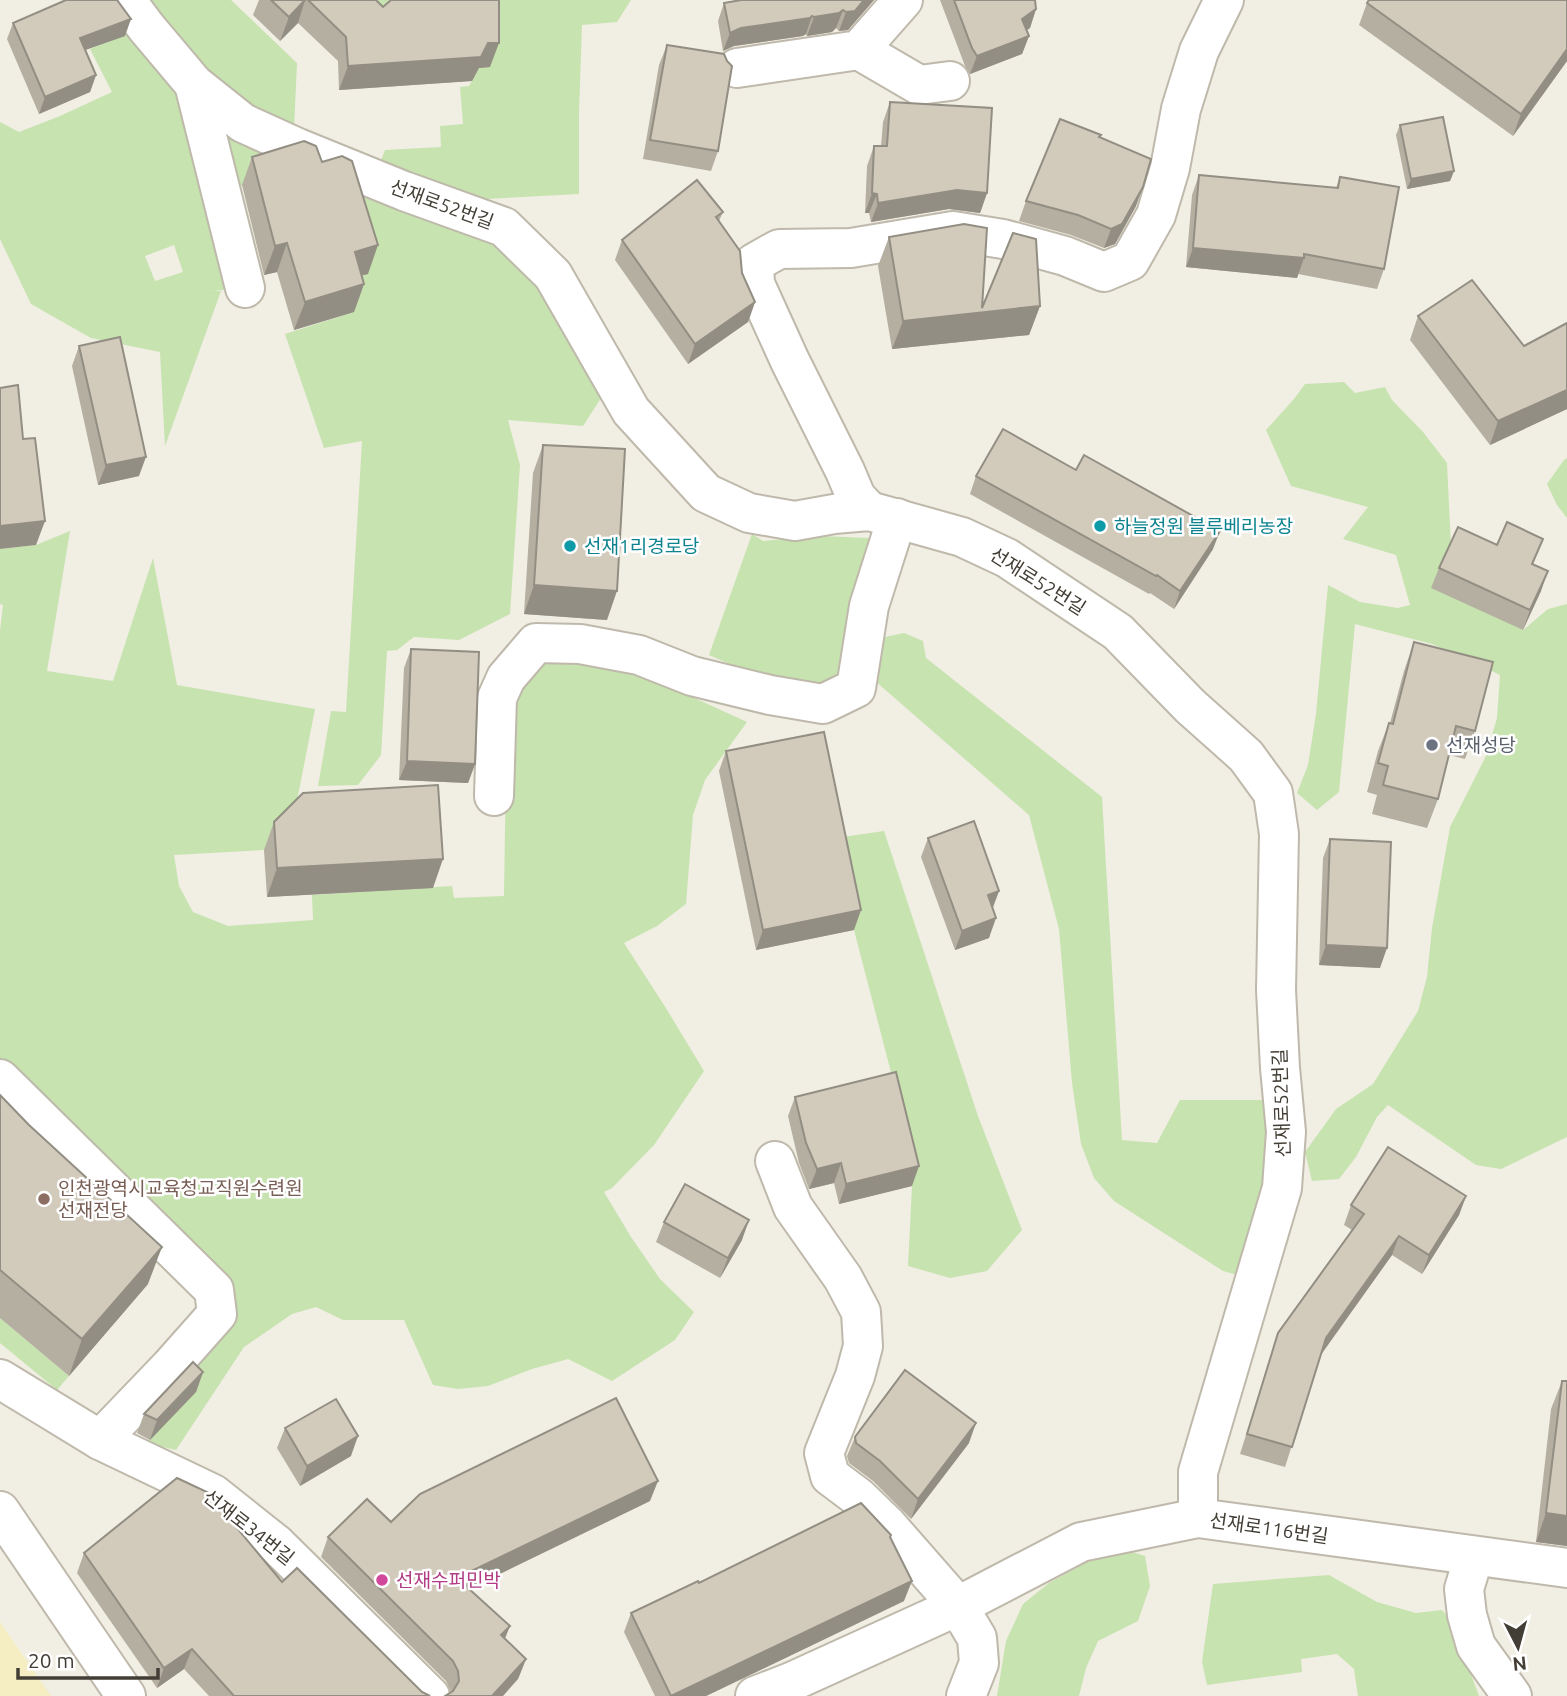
<svg xmlns="http://www.w3.org/2000/svg" width="1567" height="1696" viewBox="0 0 1567 1696" font-family="Ubuntu,'Noto Sans KR',sans-serif">
<style>
.green{fill:#c7e3af;fill-rule:evenodd}
.sand{fill:#f4eec2}
.lines{fill:none;stroke-linecap:round;stroke-linejoin:round}
.minor-casing{stroke:#bfb9ab;stroke-width:42}
.minor{stroke:#fff;stroke-width:38}
.wall{fill:#b5afa1}
.shaded-wall{fill:#938e83}
.building{fill:#d2cbbb;stroke:#938e83;stroke-width:2}
.culture-dot{fill:#0f9aa8;stroke:#fff;stroke-width:2.5}
.worship-dot{fill:#6b7280;stroke:#fff;stroke-width:2.5}
.education-dot{fill:#8d6e63;stroke:#fff;stroke-width:2.5}
.hotel-dot{fill:#d1479c;stroke:#fff;stroke-width:2.5}
.labels{text-anchor:middle;dominant-baseline:central;stroke-width:5;stroke-linejoin:round;paint-order:stroke}
.street-label{font-size:19px;fill:#433e35;stroke:#fff}
.culture-label{font-size:19px;fill:#0d838f;stroke:#fff;text-anchor:start}
.worship-label{font-size:19px;fill:#5b616d;stroke:#fff;text-anchor:start}
.education-label{font-size:19px;fill:#785e54;stroke:#fff;text-anchor:start}
.hotel-label{font-size:19px;fill:#b23c85;stroke:#fff;text-anchor:start}
</style>
<rect width="100%" height="100%" fill="#f1eee4"/>
<g class="green">
<polygon points="142,0 231,0 297,63 294,129 243,103 185,54"/>
<polygon points="341,0 631,0 617,22 582,25 579,112 579,194 485,199 380,163 385,150 441,147 440,126 463,124 460,87 469,86 479,68 394,14"/>
<path d="M134,32L194,84L245,288L212,291H221L165,446L160,352L91,338L31,304L0,239V122L19,132L60,116L112,92L90,49ZM174,245L183,272L155,281L145,256Z"/>
<polygon points="222,120 478,235 508,251 537,277 603,395 583,426 508,420 520,465 510,614 459,640 414,637 397,650 387,651 381,755 358,785 318,786 331,711 346,712 362,441 324,448 285,334 354,312 344,280 367,274 303,167 231,189"/>
<polygon points="1344,382 1355,393 1385,387 1392,400 1423,432 1447,463 1451,546 1523,630 1548,609 1567,604 1567,1137 1501,1169 1476,1165 1388,1105 1377,1117 1356,1157 1339,1179 1312,1181 1305,1152 1336,1109 1373,1084 1418,1011 1427,977 1432,928 1450,827 1486,756 1497,718 1500,675 1478,664 1432,644 1355,624 1339,792 1317,810 1297,793 1308,765 1316,714 1328,585 1360,602 1398,608 1410,605 1396,555 1343,539 1368,507 1291,486 1266,430 1294,399 1305,384"/>
<polygon points="1567,458 1567,518 1557,505 1547,484 1564,460"/>
<polygon points="70,531 47,671 113,681 153,558 177,685 315,709 293,821 264,850 174,855 179,886 193,912 228,926 313,920 312,895 452,886 454,898 504,896 507,702 545,654 599,658 655,680 747,722 705,780 693,815 686,904 657,926 624,943 664,1005 704,1071 654,1145 612,1188 604,1192 631,1237 660,1279 694,1312 675,1340 612,1381 568,1359 532,1369 488,1386 458,1389 433,1385 404,1320 343,1320 316,1307 292,1314 244,1347 176,1450 146,1443 196,1392 170,1367 217,1314 0,1079 0,631 3,605 0,604 0,549 36,545"/>
<polygon points="752,534 763,541 821,536 869,538 859,579 839,678 826,685 807,687 743,670 709,655"/>
<polygon points="904,633 923,641 926,658 1102,797 1122,1140 1157,1143 1180,1100 1269,1100 1271,1174 1241,1276 1223,1271 1114,1201 1094,1178 1081,1144 1072,1083 1059,929 1029,815 874,680 871,659 885,637"/>
<polygon points="884,831 978,1116 1022,1230 987,1271 950,1278 908,1266 912,1186 892,1076 854,930 835,838"/>
<polygon points="0,1318 69,1376 57,1390 0,1343"/>
<polygon points="1123,1549 1145,1556 1150,1586 1138,1621 1098,1641 1086,1668 1079,1696 997,1696 1006,1641 1023,1604 1049,1583 1091,1560"/>
<polygon points="1329,1575 1377,1602 1416,1613 1442,1610 1451,1620 1479,1696 1358,1696 1354,1669 1337,1654 1301,1659 1302,1672 1207,1685 1202,1662 1213,1584"/>
</g>
<polygon class="sand" points="0,1622 51,1696 0,1696"/>
<g class="lines">
<g class="minor-casing">
<g id="minor">
<polyline points="126,0 146,27 194,84 243,123 298,148 404,191 504,227 553,275 631,411 706,493 749,513 795,521 834,514 869,511 962,537 1007,558 1118,632 1190,706 1246,756 1273,793 1279,834 1276,990 1280,1068 1286,1132 1282,1188 1198,1472 1198,1518"/>
<polyline points="859,50 919,85 950,81"/>
<polyline points="737,68 859,50 903,0"/>
<polyline points="194,84 245,288"/>
<polyline points="869,511 856,497 845,471 790,361 755,284 754,263 779,249 851,248 953,231 1003,239 1065,256 1104,272 1130,261 1156,215 1170,168 1181,109 1199,51 1224,0"/>
<polyline points="494,796 497,698 506,678 536,643 580,644 639,655 692,676 770,695 823,704 856,688 869,606 897,518"/>
<polyline points="0,1079 214,1290 217,1314 170,1367 100,1440"/>
<polyline points="775,1161 793,1207 843,1278 861,1312 863,1346 855,1376 824,1453 830,1476 858,1497 887,1525 958,1606 977,1638 979,1663 966,1696"/>
<polyline points="0,1379 100,1440 213,1494 276,1544 430,1696"/>
<polyline points="0,1511 126,1696"/>
<polyline points="1474,1556 1464,1589 1467,1615 1476,1646 1512,1696"/>
<polyline points="755,1696 791,1682 958,1606 1081,1542 1198,1518 1567,1568"/>
</g>
</g>
<use href="#minor" class="minor"/>
</g>
<g class="wall">
<polygon points="259,0 376,0 383,7 490,67 479,68 472,81 339,90 338,61 298,23 280,41 253,15"/>
<polygon points="741,0 874,0 848,30 839,31 836,28 832,32 807,36 806,34 803,36 734,46 723,51 718,21 724,3"/>
<polygon points="940,0 1035,0 1036,9 1030,28 1026,30 1029,36 1022,54 970,74 965,66"/>
<polygon points="1567,0 1567,61 1513,136 1359,25 1367,3"/>
<polygon points="13,23 125,36 85,50 96,75 90,92 39,114 7,39"/>
<polygon points="667,45 718,151 711,171 643,159 659,65"/>
<polygon points="890,102 987,193 980,213 949,209 871,222 869,213 865,213 867,166 874,146 881,146 883,122"/>
<polygon points="1400,125 1454,171 1450,181 1407,189 1396,135"/>
<polygon points="1099,137 1136,206 1115,244 1104,248 1071,235 1019,221 1026,201"/>
<polygon points="252,157 322,162 368,274 362,275 364,284 354,312 294,330 277,272 264,275 242,185"/>
<polygon points="1199,175 1336,188 1340,177 1384,269 1377,289 1298,274 1297,278 1186,267 1192,195"/>
<polygon points="723,212 719,221 755,302 748,322 688,364 615,260 622,240"/>
<polygon points="889,237 982,308 1040,306 1029,335 892,349 878,266"/>
<polygon points="1418,316 1524,346 1567,323 1567,409 1490,445 1410,340"/>
<polygon points="79,346 139,476 98,485 72,366"/>
<polygon points="543,445 607,620 524,614 533,473"/>
<polygon points="976,476 1213,549 1174,609 1150,593 1149,594 970,494"/>
<polygon points="1543,539 1533,564 1541,591 1523,630 1431,588 1439,568 1497,545"/>
<polygon points="1414,642 1475,731 1465,759 1449,755 1438,799 1427,828 1372,814 1377,795 1367,792 1378,751 1389,723 1390,723 1404,671"/>
<polygon points="411,649 475,764 468,783 399,780 404,668"/>
<polygon points="726,751 854,930 756,950 719,771"/>
<polygon points="274,822 433,888 267,897 264,850"/>
<polygon points="928,838 999,891 993,908 989,938 955,950 921,857"/>
<polygon points="1330,839 1380,968 1319,965 1323,858"/>
<polygon points="0,1095 148,1284 69,1376 0,1318"/>
<polygon points="795,1097 912,1186 839,1204 834,1183 809,1189 799,1163 788,1116"/>
<polygon points="1466,1196 1459,1215 1422,1274 1392,1255 1321,1355 1285,1467 1240,1454 1278,1333 1352,1230 1344,1225 1351,1205"/>
<polygon points="664,1222 742,1240 720,1278 656,1242"/>
<polygon points="203,1372 196,1392 150,1440 137,1433 144,1414"/>
<polygon points="1562,1381 1567,1546 1536,1542 1551,1409"/>
<polygon points="285,1428 351,1456 300,1486 277,1448"/>
<polygon points="855,1437 969,1443 911,1519 873,1481 849,1463 847,1456"/>
<polygon points="650,1501 469,1589 505,1639 526,1659 518,1679 451,1692 446,1681 321,1557 328,1537 391,1522"/>
<polygon points="890,1538 904,1601 706,1696 655,1696 624,1632 631,1613 699,1583"/>
<polygon points="84,1553 282,1582 422,1692 430,1696 209,1696 184,1669 157,1688 77,1573"/>
</g>
<g class="shaded-wall">
<polygon points="305,0 298,23 280,41 289,17"/>
<polygon points="864,0 874,0 848,30 839,31 846,12"/>
<polygon points="1036,9 1030,28 1016,38 1022,19"/>
<polygon points="843,10 836,28 832,32 807,36 814,17"/>
<polygon points="812,16 806,34 803,36 734,46 723,51 730,33 741,28"/>
<polygon points="131,19 125,36 74,54 80,38"/>
<polygon points="1029,36 1022,54 970,74 977,56"/>
<polygon points="488,43 499,43 490,67 479,68 472,81 339,90 348,66"/>
<polygon points="1567,49 1567,61 1513,136 1521,114"/>
<polygon points="96,75 90,92 39,114 45,97"/>
<polygon points="1454,171 1450,181 1407,189 1411,179"/>
<polygon points="1143,187 1136,206 1115,244 1104,248 1111,229"/>
<polygon points="957,190 987,193 980,213 949,209 871,222 878,203"/>
<polygon points="872,193 877,194 869,213 865,213"/>
<polygon points="287,243 277,272 264,275 275,246"/>
<polygon points="378,245 368,274 344,280 355,252"/>
<polygon points="1193,248 1304,258 1297,278 1186,267"/>
<polygon points="364,284 354,312 294,330 305,302"/>
<polygon points="755,302 748,322 688,364 695,344"/>
<polygon points="1040,306 1029,335 892,349 903,321"/>
<polygon points="1567,390 1567,409 1490,445 1498,421"/>
<polygon points="146,457 139,476 98,485 106,465"/>
<polygon points="45,521 36,545 0,549 0,526"/>
<polygon points="1220,531 1213,549 1174,609 1180,591"/>
<polygon points="1548,571 1541,591 1523,630 1530,610"/>
<polygon points="534,585 617,591 607,620 524,614"/>
<polygon points="407,761 475,764 468,783 399,780"/>
<polygon points="443,859 433,888 267,897 277,868"/>
<polygon points="999,891 991,911 988,895"/>
<polygon points="861,910 854,930 756,950 763,930"/>
<polygon points="996,918 989,938 955,950 962,931"/>
<polygon points="1326,945 1387,948 1380,968 1319,965"/>
<polygon points="841,1163 834,1183 809,1189 817,1169"/>
<polygon points="919,1166 912,1186 839,1204 846,1184"/>
<polygon points="1466,1196 1459,1215 1422,1274 1429,1255"/>
<polygon points="749,1220 742,1240 720,1278 728,1258"/>
<polygon points="1399,1236 1392,1255 1319,1357 1326,1338"/>
<polygon points="162,1247 148,1284 69,1376 82,1339"/>
<polygon points="203,1372 196,1392 150,1440 157,1420"/>
<polygon points="976,1423 969,1443 911,1519 918,1499"/>
<polygon points="358,1436 351,1456 300,1486 307,1466"/>
<polygon points="658,1481 650,1501 450,1598 457,1578"/>
<polygon points="1546,1513 1567,1516 1567,1546 1536,1542"/>
<polygon points="912,1581 904,1601 706,1696 672,1696"/>
<polygon points="510,1626 502,1646 501,1635"/>
<polygon points="192,1649 184,1669 157,1688 164,1668"/>
<polygon points="526,1659 518,1679 503,1696 492,1696"/>
</g>
<g class="building">
<polygon points="66,0 117,0 131,19 80,38 96,75 45,97 13,23"/>
<polygon points="271,0 305,0 289,17"/>
<polygon points="308,0 376,0 383,7 391,0 499,0 499,43 488,43 481,57 348,66 346,37"/>
<polygon points="741,0 864,0 855,11 846,12 843,10 839,13 814,17 812,16 810,18 741,28 730,33 724,3"/>
<polygon points="954,0 1035,0 1036,9 1022,19 1029,36 977,56 972,48"/>
<polygon points="1369,0 1567,0 1567,49 1521,114 1367,3"/>
<polygon points="667,45 724,54 727,61 732,66 718,151 650,140"/>
<polygon points="890,102 992,108 987,193 957,190 878,203 877,194 872,193 874,146 887,146"/>
<polygon points="1443,117 1454,171 1411,179 1400,125"/>
<polygon points="1060,119 1101,135 1099,137 1151,159 1143,187 1122,224 1111,229 1078,215 1026,201"/>
<polygon points="304,141 316,146 322,162 342,156 352,161 378,245 355,252 364,284 305,302 287,243 275,246 252,157"/>
<polygon points="1199,175 1338,188 1340,177 1399,187 1384,269 1304,254 1304,258 1193,248"/>
<polygon points="697,180 723,212 716,217 740,251 742,273 755,302 695,344 622,240"/>
<polygon points="964,224 987,228 982,308 1013,233 1036,239 1040,306 903,321 889,237"/>
<polygon points="1472,280 1524,346 1567,323 1567,390 1498,421 1418,316"/>
<polygon points="120,337 146,457 106,465 79,346"/>
<polygon points="18,385 23,439 35,438 45,521 0,526 0,388"/>
<polygon points="1003,429 1076,470 1084,455 1220,531 1180,591 1157,575 1156,576 976,476"/>
<polygon points="543,445 625,449 617,591 534,585"/>
<polygon points="1507,522 1543,539 1532,564 1548,571 1530,610 1439,568 1458,527 1497,545"/>
<polygon points="1414,642 1493,662 1475,731 1456,726 1438,799 1383,785 1388,766 1378,763 1389,723 1393,724"/>
<polygon points="411,649 479,652 475,764 407,761"/>
<polygon points="824,732 861,910 763,930 726,751"/>
<polygon points="438,785 443,859 277,868 274,822 303,793"/>
<polygon points="974,821 999,891 988,895 996,918 962,931 928,838"/>
<polygon points="1330,839 1391,842 1387,948 1326,945"/>
<polygon points="896,1072 919,1166 846,1184 841,1163 817,1169 806,1143 795,1097"/>
<polygon points="0,1095 29,1125 162,1247 82,1339 0,1270"/>
<polygon points="1388,1147 1466,1196 1429,1255 1399,1236 1326,1338 1292,1447 1247,1434 1278,1333 1364,1214 1351,1205"/>
<polygon points="685,1184 749,1220 728,1258 664,1222"/>
<polygon points="193,1362 203,1372 157,1420 144,1414"/>
<polygon points="905,1370 976,1423 918,1499 880,1461 856,1443 855,1437"/>
<polygon points="1562,1381 1567,1381 1567,1516 1546,1513"/>
<polygon points="616,1398 658,1481 457,1578 510,1626 501,1635 526,1659 492,1696 445,1696 453,1691 459,1681 458,1671 453,1661 328,1537 367,1499 391,1522 420,1494"/>
<polygon points="336,1399 358,1436 307,1466 285,1428"/>
<polygon points="177,1478 207,1492 282,1582 297,1568 422,1692 430,1696 234,1696 192,1649 164,1668 84,1553"/>
<polygon points="861,1503 891,1535 890,1537 912,1581 671,1696 631,1613 698,1581 699,1583"/>
</g>
<g class="culture-dot">
<circle cx="1100" cy="526" r="7"/>
<circle cx="570" cy="546" r="7"/>
</g>
<circle class="worship-dot" cx="1432" cy="745" r="7"/>
<circle class="education-dot" cx="44" cy="1199" r="7"/>
<circle class="hotel-dot" cx="382" cy="1580" r="7"/>
<g class="labels">
<g class="street-label">
<text transform="translate(442 204) rotate(20)">선재로52번길</text>
<text transform="translate(1038 581) rotate(32)">선재로52번길</text>
<text transform="translate(1281 1103) rotate(-92)">선재로52번길</text>
<text transform="translate(249 1527) rotate(38)">선재로34번길</text>
<text transform="translate(1269 1528) rotate(8)">선재로116번길</text>
</g>
<g class="culture-label">
<text x="1114" y="526">하늘정원 블루베리농장</text>
<text x="584" y="546">선재1리경로당</text>
</g>
<g class="worship-label">
<text x="1446" y="745">선재성당</text>
</g>
<g class="education-label">
<text x="58" y="1188">인천광역시교육청교직원수련원<tspan x="58" dy="22">선재전당</tspan></text>
</g>
<g class="hotel-label">
<text x="396" y="1580">선재수퍼민박</text>
</g>
</g>
<g transform="translate(1518 1647) rotate(174)" stroke="#ffffff" stroke-width="5" paint-order="stroke">
<path d="M0-5L12 26L0 18L-12 26Z" fill="#433e35"/>
<text y="-10" font-size="19" font-weight="bold" text-anchor="middle" fill="#433e35">N</text>
</g>
<path d="M18 1668v10h140v-10" fill="none" stroke="#433e35" stroke-width="3.5"/>
<text x="28" y="1668" font-size="21" fill="#433e35" stroke="#ffffff" stroke-width="5" paint-order="stroke">20 m</text>
</svg>
